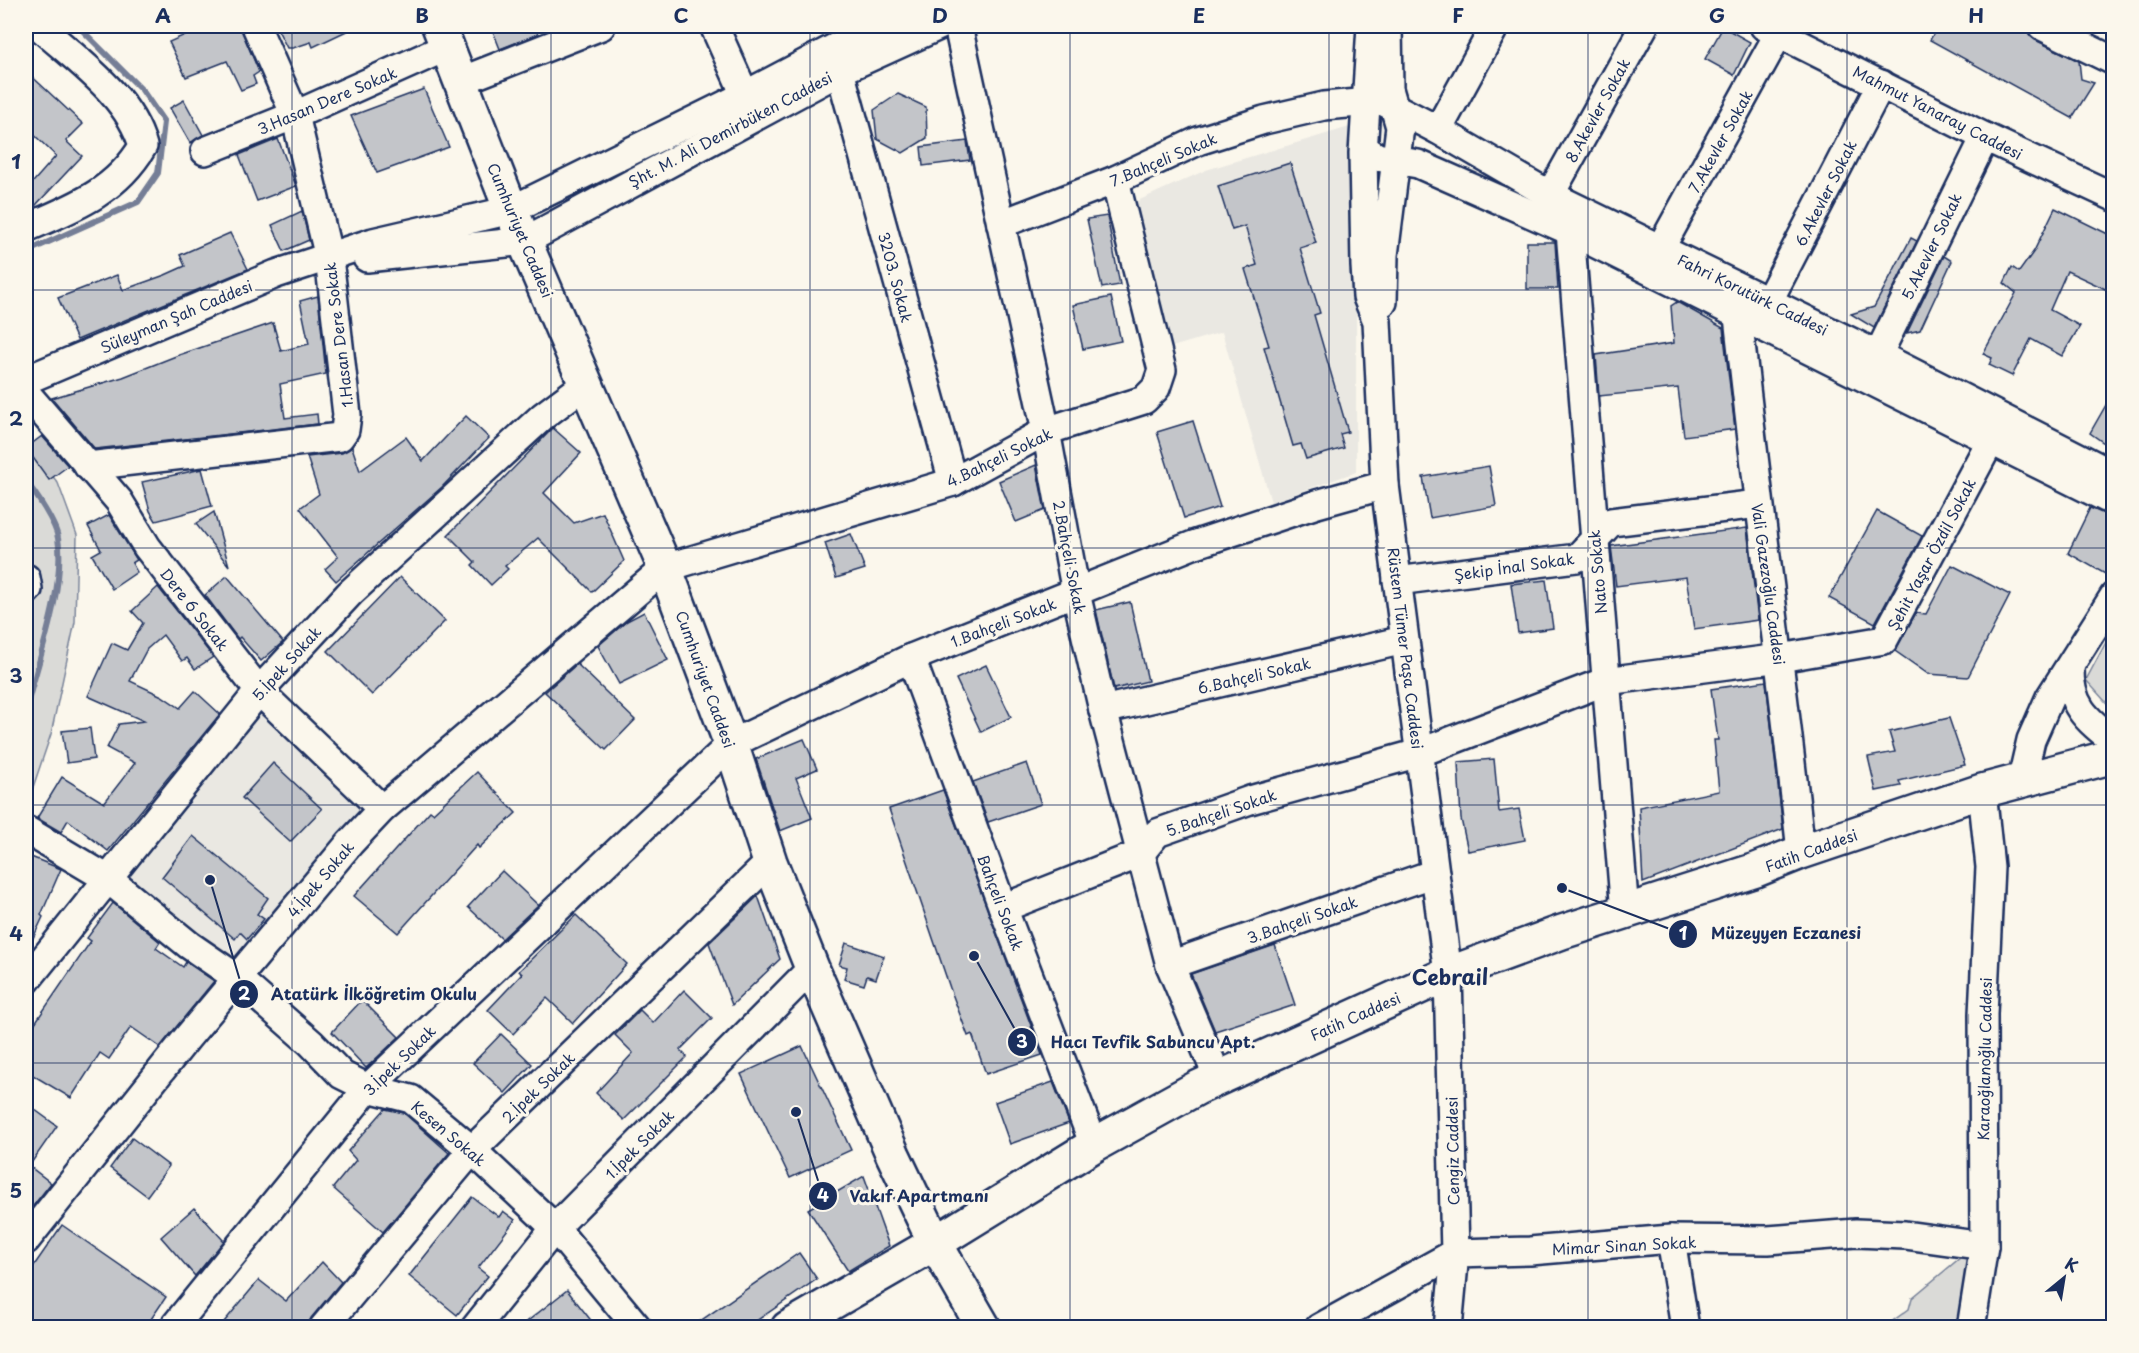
<svg xmlns="http://www.w3.org/2000/svg" width="2139" height="1353" viewBox="0 0 2139 1353" font-family="'Playpen Sans',sans-serif">
<style>
.built{fill:#eae8e2}
.green{fill:#dadad7;stroke:#7a849a;stroke-width:1.5}
.lines{fill:none;stroke-linecap:round;stroke-linejoin:round}
.stream{stroke:#747e96;stroke-width:6}
.building{fill:#c3c5c9;stroke:#1b2f5e;stroke-width:1.5}
.minor-casing{stroke:#1b2f5e;stroke-width:32}
.major-casing{stroke:#1b2f5e;stroke-width:38}
.minor{stroke:#fbf7ec;stroke-width:27}
.major{stroke:#fbf7ec;stroke-width:33}
.grid{fill:none;stroke:#1b2f5e;stroke-width:1.5;stroke-opacity:0.55}
.labels{text-anchor:middle;dominant-baseline:central;stroke-width:6;stroke-linejoin:round;paint-order:stroke}
.street-label{font-size:15px;fill:#1b2f5e;stroke:#fbf7ec}
.district-label{font-size:21px;font-weight:bold;fill:#1b2f5e;stroke:#fbf7ec}
.leader{fill:none;stroke:#1b2f5e;stroke-width:2}
.callout-dot{fill:#1b2f5e;stroke:#fbf7ec;stroke-width:2}
.mark-label{font-size:18px;text-anchor:middle;font-weight:bold;fill:#fff}
.callout-label{font-size:16px;text-anchor:middle;font-weight:bold;fill:#1b2f5e;stroke:#fbf7ec;stroke-width:6;stroke-linejoin:round;paint-order:stroke}
.neatline{fill:none;stroke:#1b2f5e;stroke-width:2}
.grid-label{font-size:20px;text-anchor:middle;font-weight:bold;fill:#1b2f5e}
</style>
<rect width="100%" height="100%" fill="#fbf7ec"/>
<filter id="ink" filterUnits="userSpaceOnUse"><feTurbulence type="fractalNoise" baseFrequency=".0167" numOctaves="2"/><feDisplacementMap in="SourceGraphic" scale="12" xChannelSelector="R" yChannelSelector="G"/><feConvolveMatrix kernelMatrix="1 2 1 2 8 2 1 2 1" color-interpolation-filters="sRGB"/></filter>
<g filter="url(#ink)">
<g class="built">
<polygon points="1356,125 1356,472 1271,502 1222,332 1169,348 1133,203 1206,170"/>
<polygon points="262,709 370,809 234,981 108,879"/>
</g>
<g class="green">
<polygon points="26,442 58,483 77,535 75,622 51,734 26,808 26,637 36,573 26,560"/>
<polygon points="2113,629 2113,710 2086,680"/>
<polygon points="1978,1243 1963,1327 1883,1328 1909,1309 1912,1298"/>
</g>
<g class="lines">
<g class="stream">
<polyline points="26,252 138,202 158,173 164,122 142,90 78,26"/>
<path d="M26,482C35,492 56,524 58,538C66,585 38,661 26,709"/>
</g>
</g>
<g class="building">
<polygon points="205,26 240,26 259,72 253,76 256,84 241,90 227,61 186,77 169,42"/>
<polygon points="276,26 357,26 313,47 311,42 293,48 287,48"/>
<polygon points="491,26 534,26 538,34 500,49"/>
<polygon points="1938,26 2027,26 2029,34 2035,40 2079,61 2081,79 2094,83 2072,118 1930,40"/>
<polygon points="1723,27 1750,42 1734,75 1705,59"/>
<polygon points="26,71 83,124 66,141 82,156 33,208 26,211 26,190 56,156 26,127"/>
<polygon points="424,89 449,147 377,173 351,116"/>
<polygon points="898,94 926,107 927,138 903,153 877,139 874,110"/>
<polygon points="184,100 203,135 190,143 170,108"/>
<polygon points="278,139 296,186 257,201 239,155"/>
<polygon points="967,141 970,160 923,166 921,147"/>
<polygon points="1290,163 1316,243 1300,248 1320,313 1314,315 1348,432 1340,434 1344,448 1306,459 1301,444 1293,446 1264,347 1269,346 1245,269 1257,265 1245,226 1232,230 1218,186"/>
<polygon points="2055,208 2114,237 2114,293 2067,271 2050,310 2080,326 2062,356 2031,339 2012,376 1989,365 1992,358 1983,354 2016,293 2004,283 2012,267 2019,272 2034,251"/>
<polygon points="302,211 309,240 284,251 272,225"/>
<polygon points="1107,216 1120,285 1102,288 1087,219"/>
<polygon points="230,233 248,269 77,340 58,298 117,275 123,290 165,275 185,266 180,255"/>
<polygon points="1911,238 1917,241 1874,328 1851,314 1874,307"/>
<polygon points="1527,242 1555,242 1558,289 1527,289"/>
<polygon points="1944,256 1952,261 1920,330 1907,333"/>
<polygon points="318,296 326,374 280,384 285,418 317,414 318,424 95,449 52,398 123,377 176,356 273,323 281,351 309,344 300,301"/>
<polygon points="1111,297 1121,341 1083,349 1073,305"/>
<polygon points="1677,302 1723,328 1735,429 1684,436 1678,388 1599,396 1596,355 1674,343 1671,306"/>
<polygon points="2114,391 2114,450 2090,433"/>
<polygon points="466,416 489,438 442,487 336,581 325,569 338,557 300,508 319,494 307,457 342,453 352,447 360,471 406,437 423,461"/>
<polygon points="1193,421 1220,507 1184,518 1157,432"/>
<polygon points="553,428 581,453 544,493 574,523 603,513 624,561 592,592 538,538 505,566 508,569 491,585 472,565 475,562 448,535"/>
<polygon points="42,436 68,466 49,480 26,448"/>
<polygon points="1036,465 1045,510 1016,522 999,481"/>
<polygon points="1489,466 1496,506 1430,518 1423,477"/>
<polygon points="202,469 212,506 156,521 150,511 142,482"/>
<polygon points="2090,508 2114,518 2114,579 2068,553"/>
<polygon points="1877,511 1922,536 1875,623 1829,598"/>
<polygon points="214,512 229,566 196,524"/>
<polygon points="109,515 137,560 132,563 137,572 112,589 92,555 101,550 88,526"/>
<polygon points="1747,528 1758,620 1694,629 1686,577 1616,586 1611,546"/>
<polygon points="851,534 865,569 836,578 825,543"/>
<polygon points="1952,565 2010,595 1968,677 1928,674 1895,651 1916,613 1926,614"/>
<polygon points="227,576 283,642 261,661 240,637 238,639 205,595"/>
<polygon points="400,577 445,621 372,695 328,651"/>
<polygon points="1546,580 1553,628 1518,633 1511,584"/>
<polygon points="158,587 213,657 195,669 187,658 182,661 163,635 147,649 130,681 162,696 180,708 195,691 220,714 108,851 68,820 61,832 37,818 62,777 104,803 135,763 107,748 119,724 144,721 88,696 112,643 127,650 143,623 132,611"/>
<polygon points="1130,602 1148,681 1114,689 1096,610"/>
<polygon points="644,612 668,660 619,684 598,646 627,621"/>
<polygon points="577,664 635,720 606,750 545,692"/>
<polygon points="986,665 1011,717 981,732 956,679"/>
<polygon points="1766,681 1783,829 1643,883 1639,807 1719,791 1714,740 1718,740 1711,689"/>
<polygon points="1949,718 1965,765 1899,781 1901,786 1876,791 1868,757 1895,752 1889,732"/>
<polygon points="90,728 94,759 67,763 62,731"/>
<polygon points="804,739 817,769 796,778 812,818 780,831 756,759"/>
<polygon points="1494,759 1499,812 1519,809 1525,840 1468,851 1461,819 1458,762"/>
<polygon points="273,763 322,809 290,842 242,798"/>
<polygon points="1027,763 1041,804 988,822 973,782"/>
<polygon points="477,772 516,813 479,848 477,845 398,933 354,896 430,811 433,813"/>
<polygon points="943,790 1042,1055 986,1074 972,1034 968,1036 950,988 889,809"/>
<polygon points="193,836 268,898 257,914 264,919 247,939 240,932 235,939 162,877"/>
<polygon points="26,855 61,869 41,915 43,917 26,953"/>
<polygon points="502,871 538,905 502,939 468,907"/>
<polygon points="758,896 780,959 732,1005 709,943"/>
<polygon points="113,903 160,942 156,948 183,967 186,962 214,981 160,1047 131,1027 109,1059 100,1053 71,1098 26,1071 26,1036 91,941 87,938"/>
<polygon points="576,915 627,964 573,1023 547,998 513,1034 488,1010 522,974 519,971"/>
<polygon points="846,943 884,956 876,979 867,976 864,985 844,979 847,967 839,965"/>
<polygon points="1275,945 1295,1005 1215,1031 1191,974"/>
<polygon points="684,990 712,1018 680,1050 687,1057 624,1120 596,1093 633,1053 615,1035 640,1010 653,1023"/>
<polygon points="362,1000 399,1037 366,1068 332,1032"/>
<polygon points="501,1034 532,1064 505,1093 473,1063"/>
<polygon points="802,1046 851,1150 790,1178 741,1074"/>
<polygon points="1053,1082 1069,1123 1010,1144 995,1102"/>
<polygon points="31,1107 57,1126 29,1166 51,1183 26,1215 26,1116"/>
<polygon points="385,1109 404,1113 449,1153 383,1232 333,1188 356,1160 348,1151"/>
<polygon points="132,1138 169,1166 147,1196 110,1168"/>
<polygon points="864,1176 889,1246 848,1271 808,1209"/>
<polygon points="472,1197 499,1217 503,1211 515,1220 478,1268 488,1276 457,1315 409,1276"/>
<polygon points="194,1208 224,1241 195,1276 161,1237"/>
<polygon points="62,1225 166,1297 145,1328 26,1328 26,1277"/>
<polygon points="799,1253 817,1279 746,1328 690,1328"/>
<polygon points="322,1262 341,1282 311,1318 308,1328 219,1328 259,1280 286,1301"/>
<polygon points="567,1290 597,1328 519,1328"/>
</g>
<g class="lines">
<g class="minor-casing">
<g id="minor">
<polyline points="714,26 745,95"/>
<polyline points="958,26 1046,431 1076,593 1103,710 1170,965 1218,1078"/>
<polyline points="1371,26 1363,153 1365,266 1367,297 1377,321 1385,485 1448,974 1455,1253 1448,1328"/>
<polyline points="1764,26 1985,137 2114,197"/>
<polyline points="2042,26 2114,61"/>
<polyline points="840,71 953,482"/>
<polyline points="461,81 601,26"/>
<polyline points="1438,130 1495,26"/>
<polyline points="1364,148 1377,157 1418,164 1570,231 2114,502"/>
<polyline points="205,151 295,115 447,47"/>
<polyline points="1550,195 1644,26"/>
<polyline points="1001,224 1115,180 1198,141 1264,120 1324,106 1382,101 1438,130 1550,195 1878,355 2114,475"/>
<path d="M26,228C73,208 116,192 143,146C129,95 76,60 39,26"/>
<polyline points="1570,231 1625,913"/>
<polyline points="1660,249 1779,33"/>
<polyline points="367,258 525,241 840,71 939,26"/>
<polyline points="1383,302 1384,255 1400,127 1389,89 1388,26"/>
<polyline points="1768,302 1881,84"/>
<path d="M1738,316C1757,495 1782,673 1801,852"/>
<polyline points="1878,355 1985,137"/>
<polyline points="26,380 276,274 373,242 511,210 745,95 876,26"/>
<polyline points="26,393 119,501 147,547 259,691 382,809"/>
<polyline points="88,466 340,437 345,430 347,415 329,258 295,115 256,26"/>
<polyline points="26,578 28,589 26,591"/>
<polyline points="1397,581 1577,558 1611,522 1758,504"/>
<polyline points="911,658 1003,908 1094,1145"/>
<path d="M2070,667C2069,705 2086,719 2114,741"/>
<polyline points="1103,710 1404,640"/>
<polyline points="2022,779 2031,740 2050,697 2114,596"/>
<polyline points="26,830 108,879 189,945 237,978 311,1043 342,1075 368,1088 411,1099 472,1150 555,1228 638,1328"/>
<polyline points="1003,908 1140,854 1157,833 1250,800 1419,753 1606,681 1780,658 1884,640 1991,440"/>
<polyline points="1170,965 1435,873"/>
<polyline points="26,981 259,691 350,593 543,416 587,383"/>
<polyline points="1671,1239 1685,1328"/>
<polyline points="26,1240 187,1038 350,843 382,809 665,568 953,482 1046,431 1144,400 1156,388 1162,370 1115,180"/>
<polyline points="173,1328 368,1088 731,744 911,658 1193,545 1317,504 1385,485"/>
<polyline points="323,1328 472,1150 770,862"/>
<polyline points="475,1328 555,1228 812,968"/>
<polyline points="1319,1328 1455,1253 1530,1251 1671,1239 1768,1240 1856,1233 1905,1235 1984,1246"/>
<polyline points="1971,1328 1984,1246 1983,1014 1990,867 1982,791"/>
</g>
</g>
<g class="major-casing">
<g id="major">
<polyline points="439,26 511,210 665,568 731,744 770,862 812,968 893,1155 935,1243 984,1328"/>
<polyline points="788,1328 935,1243 1094,1145 1197,1088 1448,974 1562,932 1756,870 1801,852 1982,791 2114,756"/>
</g>
</g>
<use href="#minor" class="minor"/>
<use href="#major" class="major"/>
</g>
</g>
<path class="grid" d="M292,26V1328M551,26V1328M810,26V1328M1070,26V1328M1329,26V1328M1588,26V1328M1847,26V1328M26,290H2114M26,548H2114M26,805H2114M26,1063H2114"/>
<g class="labels">
<g class="street-label">
<text transform="translate(327 100) rotate(-23)">3.Hasan Dere Sokak</text>
<text transform="translate(1597 110) rotate(-61)">8.Akevler Sokak</text>
<text transform="translate(1938 112) rotate(27)">Mahmut Yanaray Caddesi</text>
<text transform="translate(730 129) rotate(-28)">Şht. M. Ali Demirbüken Caddesi</text>
<text transform="translate(1720 141) rotate(-61)">7.Akevler Sokak</text>
<text transform="translate(1163 159) rotate(-23)">7.Bahçeli Sokak</text>
<text transform="translate(1825 193) rotate(-63)">6.Akevler Sokak</text>
<text transform="translate(521 230) rotate(67)">Cumhuriyet Caddesi</text>
<text transform="translate(1931 246) rotate(-64)">5.Akevler Sokak</text>
<text transform="translate(896 277) rotate(75)">3203. Sokak</text>
<text transform="translate(1753 294) rotate(26)">Fahri Korutürk Caddesi</text>
<text transform="translate(176 316) rotate(-23)">Süleyman Şah Caddesi</text>
<text transform="translate(338 335) rotate(-97)">1.Hasan Dere Sokak</text>
<text transform="translate(999 457) rotate(-26)">4.Bahçeli Sokak</text>
<text transform="translate(1931 554) rotate(-62)">Şehit Yaşar Özdil Sokak</text>
<text transform="translate(1070 557) rotate(79)">2.Bahçeli Sokak</text>
<text transform="translate(1514 566) rotate(-8)">Şekip İnal Sokak</text>
<text transform="translate(1597 572) rotate(-95)">Nato Sokak</text>
<text transform="translate(1769 584) rotate(82)">Vali Gazezoğlu Caddesi</text>
<text transform="translate(195 609) rotate(52)">Dere 6 Sokak</text>
<text transform="translate(1003 622) rotate(-21)">1.Bahçeli Sokak</text>
<text transform="translate(1406 648) rotate(83)">Rüstem Tümer Paşa Caddesi</text>
<text transform="translate(286 663) rotate(-48)">5.İpek Sokak</text>
<text transform="translate(1254 675) rotate(-13)">6.Bahçeli Sokak</text>
<text transform="translate(706 679) rotate(70)">Cumhuriyet Caddesi</text>
<text transform="translate(1221 812) rotate(-19)">5.Bahçeli Sokak</text>
<text transform="translate(1811 850) rotate(-20)">Fatih Caddesi</text>
<text transform="translate(320 879) rotate(-50)">4.İpek Sokak</text>
<text transform="translate(1001 902) rotate(69)">Bahçeli Sokak</text>
<text transform="translate(1302 919) rotate(-19)">3.Bahçeli Sokak</text>
<text transform="translate(1355 1016) rotate(-24)">Fatih Caddesi</text>
<text transform="translate(1984 1059) rotate(-89)">Karaoğlanoğlu Caddesi</text>
<text transform="translate(399 1060) rotate(-44)">3.İpek Sokak</text>
<text transform="translate(538 1087) rotate(-44)">2.İpek Sokak</text>
<text transform="translate(449 1133) rotate(40)">Kesen Sokak</text>
<text transform="translate(639 1144) rotate(-45)">1.İpek Sokak</text>
<text transform="translate(1452 1151) rotate(-91)">Cengiz Caddesi</text>
<text transform="translate(1624 1245) rotate(-3)">Mimar Sinan Sokak</text>
</g>
<g class="district-label">
<text x="1450" y="976">Cebrail</text>
</g>
</g>
<path class="leader" d="M1562 888L1683 934M210 880L244 994M974 956L1022 1042M796 1112L823 1196"/>
<g class="callout-dot">
<circle cx="1562" cy="888" r="6"/>
<circle cx="210" cy="880" r="6"/>
<circle cx="974" cy="956" r="6"/>
<circle cx="796" cy="1112" r="6"/>
<circle cx="1683" cy="934" r="15"/>
<circle cx="244" cy="994" r="15"/>
<circle cx="1022" cy="1042" r="15"/>
<circle cx="823" cy="1196" r="15"/>
</g>
<g class="mark-label">
<text x="1683" y="940">1</text>
<text x="244" y="1000">2</text>
<text x="1022" y="1048">3</text>
<text x="823" y="1202">4</text>
</g>
<g class="callout-label">
<text x="1786" y="939">Müzeyyen Eczanesi</text>
<text x="374" y="1000">Atatürk İlköğretim Okulu</text>
<text x="1153" y="1048">Hacı Tevfik Sabuncu Apt.</text>
<text x="919" y="1202">Vakıf Apartmanı</text>
</g>
<rect width="2139" height="1353" fill="none" stroke="#fbf7ec" stroke-width="66"/>
<g transform="translate(2064 1278) rotate(30)" stroke="#fbf7ec" stroke-width="4.5" paint-order="stroke">
<path d="M0-4.5L10 22L0 15L-10 22Z" fill="#1b2f5e"/>
<text y="-9" font-size="16" font-weight="bold" text-anchor="middle" fill="#1b2f5e">K</text>
</g>
<rect x="33" y="33" width="2073" height="1287" class="neatline"/>
<g class="grid-label">
<text x="163" y="23">A</text>
<text x="422" y="23">B</text>
<text x="681" y="23">C</text>
<text x="940" y="23">D</text>
<text x="1199" y="23">E</text>
<text x="1458" y="23">F</text>
<text x="1717" y="23">G</text>
<text x="1976" y="23">H</text>
<text x="16" y="169">1</text>
<text x="16" y="426">2</text>
<text x="16" y="683">3</text>
<text x="16" y="941">4</text>
<text x="16" y="1198">5</text>
</g>
</svg>
